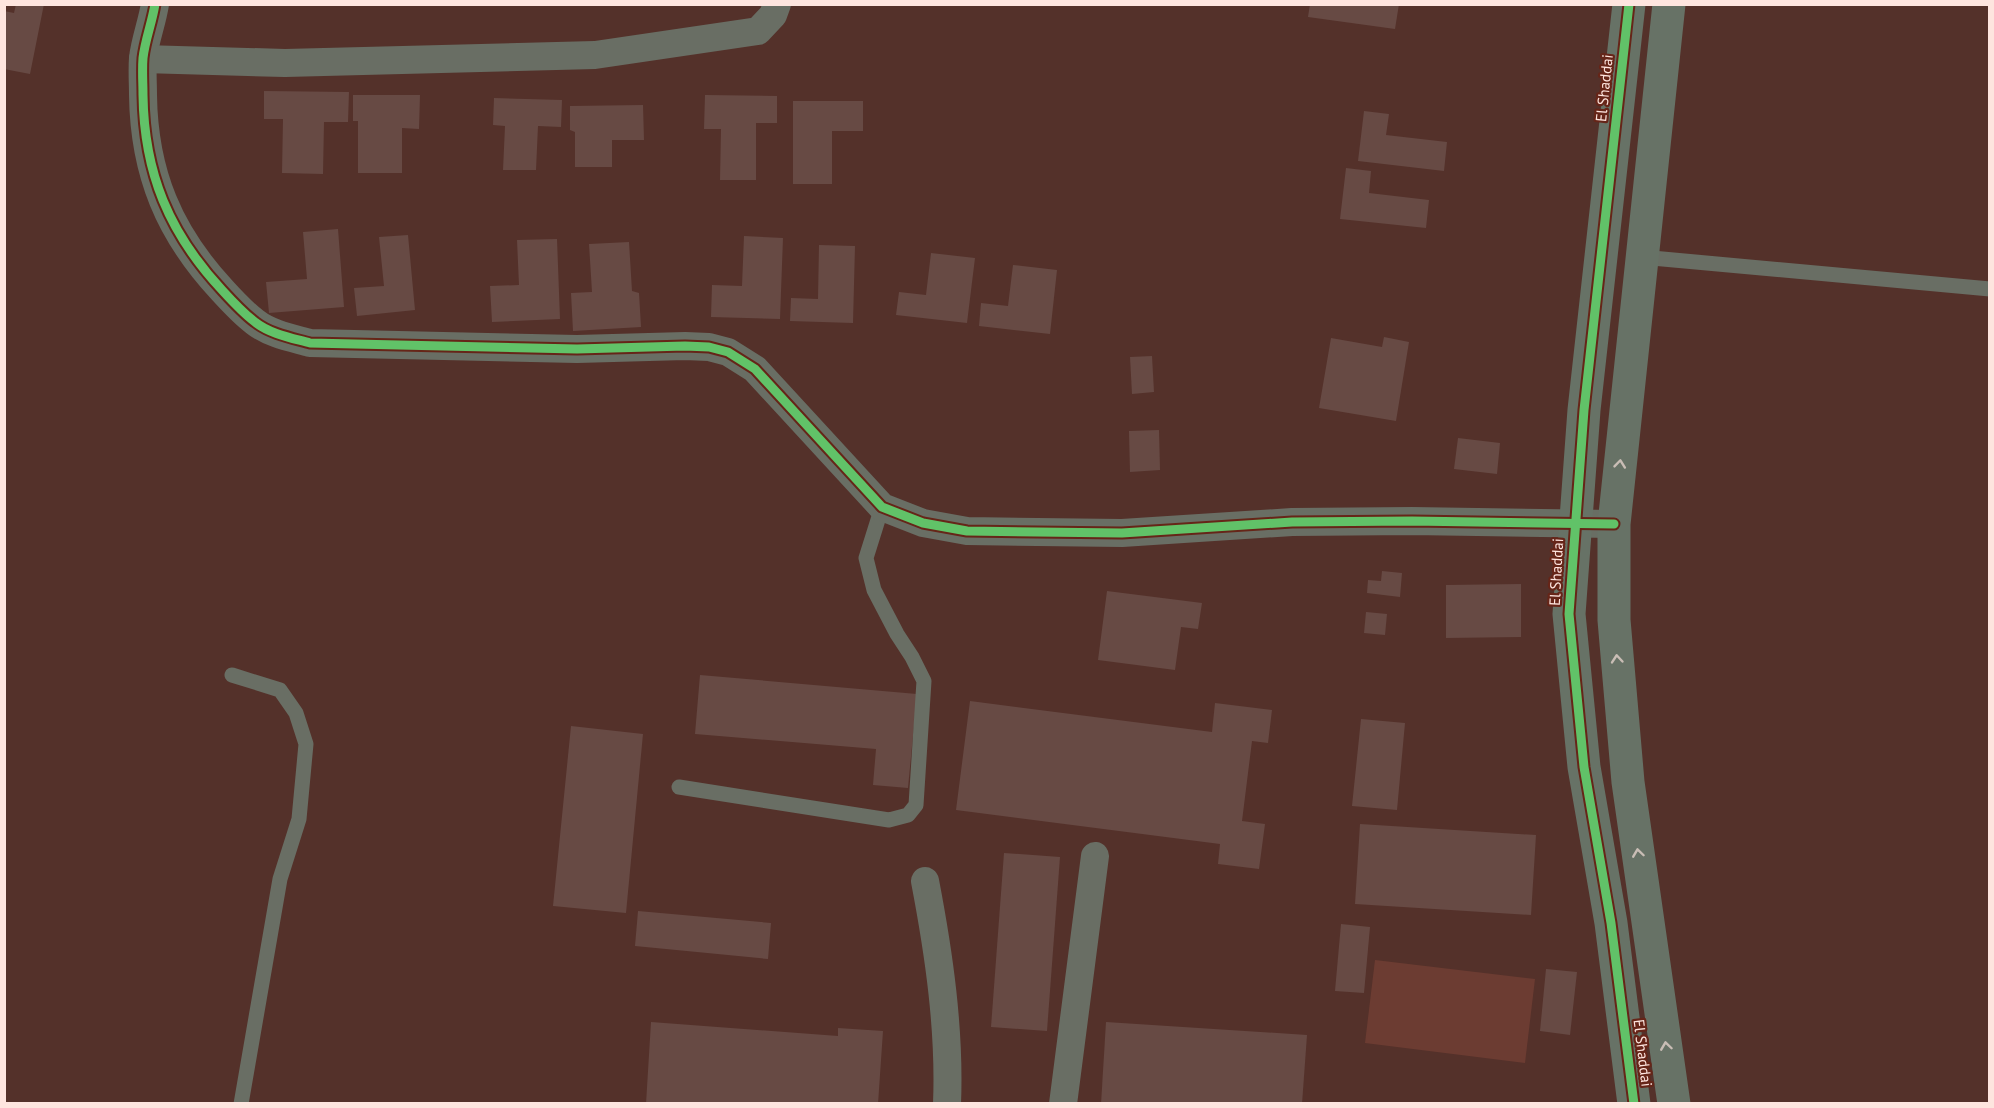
<svg xmlns="http://www.w3.org/2000/svg" width="1994" height="1108" viewBox="0 0 1994 1108" font-family="'PT Sans',sans-serif">
<style>
.green{fill:#6c3c32}
.building{fill:#674a44}
.lines{fill:none;stroke-linecap:round;stroke-linejoin:round}
.lane{stroke:#696e64;stroke-width:15}
.street{stroke:#696e64;stroke-width:28}
.secondary{stroke:#677266;stroke-width:33}
.cycleway-casing{stroke:#662518;stroke-width:13}
.cycleway{stroke:#61c268;stroke-width:9}
.oneway{stroke:#c9bdb5}
.labels{text-anchor:middle;dominant-baseline:central;stroke-width:4.5;stroke-linejoin:round;paint-order:stroke}
.street-label{font-size:15px;fill:#fee5df;stroke:#662518}
</style>
<rect width="100%" height="100%" fill="#54312a"/>
<polygon class="green" points="1375,960 1535,979 1525,1063 1365,1043"/>
<g class="building">
<polygon points="16,4 44,4 30,74 4,69 4,11 14,13"/>
<polygon points="1310,4 1399,4 1395,29 1308,17"/>
<polygon points="264,91 349,92 348,122 324,122 323,174 282,173 283,119 264,119"/>
<polygon points="353,95 420,95 419,129 402,128 402,173 358,173 358,121 353,121"/>
<polygon points="705,95 777,96 777,123 756,123 756,180 720,180 721,129 704,129"/>
<polygon points="494,98 562,100 561,127 538,126 536,170 503,170 505,126 493,125"/>
<polygon points="793,101 863,101 863,131 832,131 832,184 793,184"/>
<polygon points="643,105 644,140 612,140 612,167 575,167 575,132 570,130 570,106"/>
<polygon points="1364,111 1389,114 1386,135 1447,142 1444,171 1358,161"/>
<polygon points="1346,168 1371,171 1369,193 1429,200 1426,228 1340,219"/>
<polygon points="338,229 344,307 269,313 266,282 307,279 303,232"/>
<polygon points="408,235 415,310 357,316 354,288 384,286 379,237"/>
<polygon points="744,236 783,238 780,319 711,317 712,285 742,286"/>
<polygon points="557,239 560,319 492,322 490,286 519,285 517,240"/>
<polygon points="629,242 632,291 639,293 641,327 573,331 571,293 592,292 589,244"/>
<polygon points="819,245 855,246 853,323 790,321 791,298 818,299"/>
<polygon points="931,253 975,258 967,323 896,315 899,292 926,295"/>
<polygon points="1013,265 1057,270 1050,334 979,326 981,303 1008,306"/>
<polygon points="1384,337 1409,342 1396,421 1319,408 1331,338 1382,347"/>
<polygon points="1152,356 1154,392 1132,394 1130,357"/>
<polygon points="1159,430 1160,470 1130,472 1129,431"/>
<polygon points="1458,438 1500,443 1497,474 1454,469"/>
<polygon points="1382,571 1402,573 1400,597 1367,593 1368,580 1381,581"/>
<polygon points="1521,584 1521,637 1446,638 1446,585"/>
<polygon points="1107,591 1202,603 1198,629 1181,627 1175,670 1098,660"/>
<polygon points="1366,612 1387,614 1385,635 1364,633"/>
<polygon points="700,675 917,694 908,788 873,785 876,749 695,734"/>
<polygon points="970,701 1212,732 1215,703 1272,710 1268,743 1252,741 1242,821 1265,824 1259,869 1218,864 1220,844 956,810"/>
<polygon points="1361,719 1405,723 1397,810 1352,806"/>
<polygon points="571,726 643,734 626,913 553,906"/>
<polygon points="1360,824 1536,835 1531,915 1355,904"/>
<polygon points="1004,853 1060,857 1047,1031 991,1027"/>
<polygon points="638,911 771,923 768,959 635,946"/>
<polygon points="1341,924 1370,927 1364,993 1335,991"/>
<polygon points="1546,969 1577,972 1570,1035 1540,1031"/>
<polygon points="651,1022 838,1036 838,1028 883,1031 878,1104 646,1104"/>
<polygon points="1106,1022 1307,1035 1302,1104 1101,1104"/>
</g>
<g class="lines">
<g class="lane">
<polyline points="1641,257 1990,289"/>
<polyline points="232,675 280,690 296,713 306,744 299,819 280,879 241,1104"/>
<polyline points="679,787 889,820 908,815 916,805 924,681 912,657 897,634 874,590 866,558 882,507"/>
</g>
<g class="street">
<path d="M155,4C152,23 145,40 143,58C142,70 143,83 143,95C144,173 169,233 222,290C232,301 243,313 255,322C270,334 292,338 310,343L577,349L685,346L709,347L728,352L755,369L882,507L923,523L967,531L1122,533L1292,522L1412,521L1614,524"/>
<polyline points="143,59 285,63 595,55 758,31 773,15 777,4"/>
<path d="M925,881C939,954 950,1030 947,1104"/>
<polyline points="1063,1104 1095,856"/>
</g>
<g class="secondary">
<polyline points="1629,4 1584,410 1569,614 1584,767 1611,923 1634,1104"/>
<polyline points="1669,4 1614,524 1614,620 1628,782 1674,1104"/>
</g>
<g class="cycleway-casing">
<g id="cycleway">
<path d="M155,4C152,23 145,40 143,58C142,70 143,83 143,95C144,173 169,233 222,290C232,301 243,313 255,322C270,334 292,338 310,343L577,349L685,346L709,347L728,352L755,369L882,507L923,523L967,531L1122,533L1292,522L1412,521L1614,524"/>
<polyline points="1629,4 1584,410 1569,614 1584,767 1611,923 1634,1104"/>
</g>
</g>
<use href="#cycleway" class="cycleway"/>
</g>
<defs><path id="oneway-chevron" d="M-2-3.5L2.5 0L-2 3.5" fill="none" stroke-width="1.6" stroke-linecap="round" stroke-linejoin="round" transform="scale(1.5)"/></defs>
<g class="oneway">
<use href="#oneway-chevron" transform="translate(1620 464) rotate(-84)"/>
<use href="#oneway-chevron" transform="translate(1617 659) rotate(-95)"/>
<use href="#oneway-chevron" transform="translate(1638 853) rotate(-98)"/>
<use href="#oneway-chevron" transform="translate(1666 1046) rotate(-98)"/>
</g>
<g class="labels">
<g class="street-label">
<text transform="translate(1604 88) rotate(-84)">El Shaddai</text>
<text transform="translate(1556 572) rotate(-87)">El Shaddai</text>
<text transform="translate(1643 1053) rotate(83)">El Shaddai</text>
</g>
</g>
<rect width="1994" height="1108" fill="none" stroke="#fee5df" stroke-width="12"/>
</svg>
